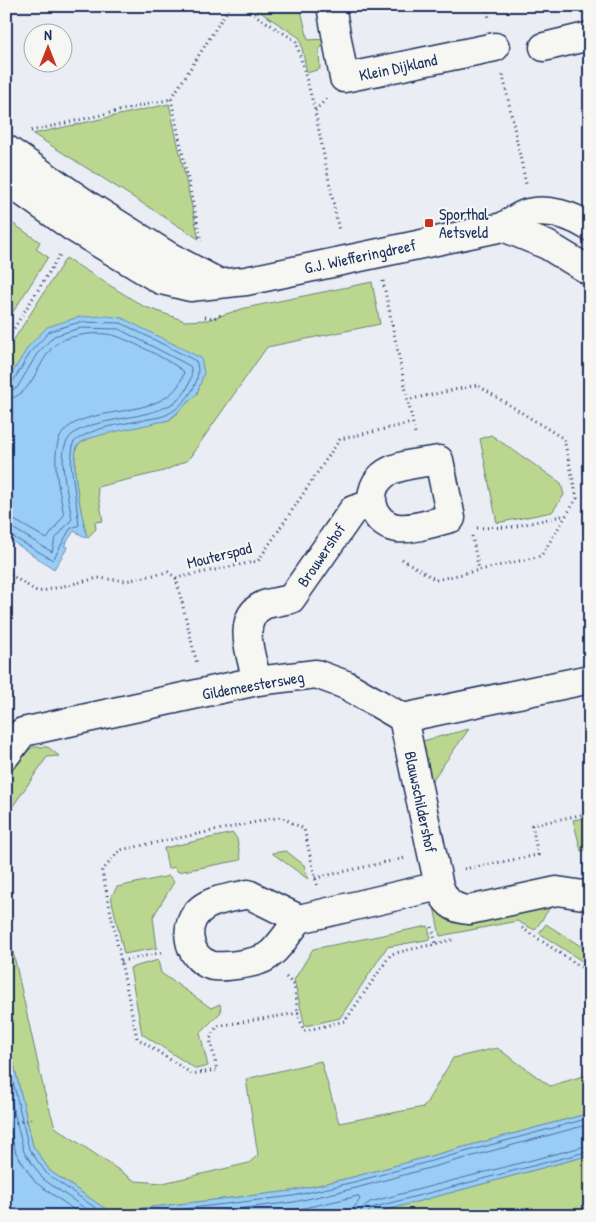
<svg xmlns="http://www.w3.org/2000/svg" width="596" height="1222" viewBox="0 0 596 1222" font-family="'Patrick Hand',sans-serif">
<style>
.green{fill:#bbd78f;stroke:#6b8376}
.water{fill:#99cdf6;stroke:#678eb9}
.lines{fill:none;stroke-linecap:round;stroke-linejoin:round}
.shore{stroke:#4d6e9b;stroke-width:1}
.street-casing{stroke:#1b2f5e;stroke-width:31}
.secondary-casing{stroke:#1b2f5e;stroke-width:31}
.path{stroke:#1b2f5e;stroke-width:3;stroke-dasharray:1 4;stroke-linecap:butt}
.street{stroke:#f6f6f2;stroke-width:28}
.secondary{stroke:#f6f6f2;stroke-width:28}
.poi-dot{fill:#c8321e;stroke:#f6f6f2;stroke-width:2}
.labels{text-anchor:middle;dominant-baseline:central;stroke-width:4;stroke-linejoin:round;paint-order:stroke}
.street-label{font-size:16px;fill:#1b2f5e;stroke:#f6f6f2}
.poi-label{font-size:16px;fill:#1b2f5e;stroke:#f6f6f2;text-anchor:start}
</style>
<rect width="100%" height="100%" fill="#eaedf3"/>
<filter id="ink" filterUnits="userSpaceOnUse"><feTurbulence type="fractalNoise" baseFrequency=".02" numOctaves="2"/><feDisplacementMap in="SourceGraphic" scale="10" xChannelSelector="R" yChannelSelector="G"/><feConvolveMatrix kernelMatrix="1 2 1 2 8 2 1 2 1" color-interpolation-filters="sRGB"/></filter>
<g filter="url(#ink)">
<g class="green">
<polygon points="251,6 300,6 308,40 327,39 319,50 320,69 307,73 300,38"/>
<polygon points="169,104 199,239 33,134"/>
<polygon points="6,219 40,242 36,249 48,257 6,323"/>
<path d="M66,258L143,306L185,321L207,320L245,308L372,282L380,324L267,347L188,460L164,471L97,487L103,521L95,522L96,529L87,538C82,512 70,472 77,446C98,429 143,425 169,420L178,413L16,369L6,383V352Z"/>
<polygon points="491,435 561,483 564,495 552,512 497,523 480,439"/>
<polygon points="469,729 428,786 419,742"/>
<path d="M33,747H48L59,756L47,757L6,816C6,776 0,772 33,747Z"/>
<polygon points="590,817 590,849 581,851 573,820"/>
<polygon points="233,833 237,839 241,860 178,872 174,867 168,869 164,848"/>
<polygon points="286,851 304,865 308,879 272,853"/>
<polygon points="169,876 174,882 153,917 157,948 124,954 111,897 117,887"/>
<polygon points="433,902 546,906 549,909 535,930 517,921 440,936"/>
<polygon points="6,920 44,1091 55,1127 135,1181 163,1183 249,1163 258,1155 246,1079 321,1061 339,1123 424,1107 453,1058 497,1048 550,1086 590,1074 590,1113 353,1177 292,1191 110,1212 50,1171 33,1146 6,1030"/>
<polygon points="546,924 590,952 590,962 585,963 539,933"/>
<polygon points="428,926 431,939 387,947 340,1018 305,1026 294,980 313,949"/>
<polygon points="158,960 161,973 211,1008 220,1004 221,1012 200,1033 208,1066 196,1069 142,1034 130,968"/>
<polygon points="590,1155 590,1216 364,1216"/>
</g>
<g class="water">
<path d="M107,316L122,318L201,358L204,373L197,394L169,420L105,434L84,440L77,446C70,472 82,512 87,538L74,531L64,546L68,547L54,569L6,537V383L28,347L47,327L79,317Z"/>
<polygon points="6,1030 33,1146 50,1171 110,1212 292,1191 353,1177 590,1113 590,1155 364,1216 6,1216"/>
</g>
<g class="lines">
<g class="shore">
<path d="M6,385L12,383L32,350L50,331L80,322L121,323L196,361C204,381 185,405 168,414C163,417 155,418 149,419C125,424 92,426 73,443L71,464L79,525L70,529L53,560L6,533"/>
<path d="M6,392L17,388L37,354L54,336L80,328L119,329L190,366C193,372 191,377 189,384C175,428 79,410 66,443C58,462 69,499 72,519L55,539L52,552L14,529L6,527"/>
<path d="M6,399C34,398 38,355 59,342C73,334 101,331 116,336C129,340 175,363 184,372C171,428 72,397 58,442C52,465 60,493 64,515L47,539L16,521L6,519"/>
<polyline points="6,1052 29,1149 47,1174 107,1216"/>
<polyline points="6,1080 24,1152 43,1179 96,1216"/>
<polyline points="6,1114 16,1153 35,1182 83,1216"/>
<polyline points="124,1216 293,1196 354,1182 590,1118"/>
<polyline points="180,1216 294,1202 356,1188 590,1124"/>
<polyline points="244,1216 295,1210 358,1196 360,1199 354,1208 353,1216"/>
<polyline points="360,1216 362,1208 370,1202 590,1145"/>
<polyline points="367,1216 371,1208 590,1151"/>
</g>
<g class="street-casing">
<g id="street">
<polyline points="331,6 344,78 495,47"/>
<polyline points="544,47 590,36"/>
<path d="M439,460L451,518C435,522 414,530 397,528C370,524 363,488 386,473C400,464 422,463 439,460Z"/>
<path d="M257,681C252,658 235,618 264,605C272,602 283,601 291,599L353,510L372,504"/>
<path d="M403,718L439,886C445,902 453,909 469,910L557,891L590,896"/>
<polyline points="6,755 23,732 257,681 316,674 346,685 403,718 590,679"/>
<path d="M248,894L299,919C291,929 276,952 266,957C257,963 220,969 210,965C187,957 182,924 201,909C213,899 233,898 248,894Z"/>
<polyline points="299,919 439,886"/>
</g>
</g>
<g class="secondary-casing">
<g id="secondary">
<polyline points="6,149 86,204 170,257 217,282"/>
<path d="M6,180L74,228L161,280L190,287L246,281L503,227C511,222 520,215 528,213C549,208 572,216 590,227"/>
<polyline points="503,227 547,245 590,271"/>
</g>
</g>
<g class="path">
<polyline points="241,6 296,41 315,110"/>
<polyline points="486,6 489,18"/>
<polyline points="503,75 526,184"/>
<polyline points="171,99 201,241"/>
<polyline points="326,99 315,111 339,231"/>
<polyline points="31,131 171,99 230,6"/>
<polyline points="383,281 415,434"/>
<polyline points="205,317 214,318 223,314"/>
<polyline points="6,341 61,253"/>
<polyline points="477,528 512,527 566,515"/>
<polyline points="472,536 479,570"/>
<polyline points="402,559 436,580 541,556 577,498 564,439 477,385 407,400"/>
<polyline points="6,572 38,592 98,578 126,581 168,572 176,578 258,561 340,439 412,423"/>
<polyline points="176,578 197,664"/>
<polyline points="464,869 538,855 532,825 590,813"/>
<polyline points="315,878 405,858"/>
<polyline points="317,885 304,829 281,817 120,850 102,871 137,1038 192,1074 217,1070 210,1039 217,1026 298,1013 304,1031 345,1021 391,954 456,939"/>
<polyline points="432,927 436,944"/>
<polyline points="522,928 584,969 590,967"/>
<polyline points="121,961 164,952"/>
<polyline points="286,977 294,985 298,1013"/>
<polyline points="6,1125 31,1119"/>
</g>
<use href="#street" class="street"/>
<use href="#secondary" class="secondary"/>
</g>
</g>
<rect class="poi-dot" x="424" y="218" width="10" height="10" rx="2.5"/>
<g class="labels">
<g class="street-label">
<text transform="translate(398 67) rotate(-12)">Klein Dijkland</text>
<text transform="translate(360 256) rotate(-12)">G.J. Wiefferingdreef</text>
<text transform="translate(219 555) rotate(-14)">Mouterspad</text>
<text transform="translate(321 555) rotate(-56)">Brouwershof</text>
<text transform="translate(253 685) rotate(-10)">Gildemeestersweg</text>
<text transform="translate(421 802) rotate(78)">Blauwschildershof</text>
</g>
<g class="poi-label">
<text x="439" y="214">Sporthal<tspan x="439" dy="18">Aetsveld</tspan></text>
</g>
</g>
<rect width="596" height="1222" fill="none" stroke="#f6f6f2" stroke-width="25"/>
<rect x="12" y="12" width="571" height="1197" fill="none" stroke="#1b2f5e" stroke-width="2" filter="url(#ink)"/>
<g transform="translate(48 48)"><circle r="24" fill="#f6f6f2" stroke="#9ea6b7"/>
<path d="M0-4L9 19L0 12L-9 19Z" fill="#c8321e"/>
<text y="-8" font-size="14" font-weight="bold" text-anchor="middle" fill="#1b2f5e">N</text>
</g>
</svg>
